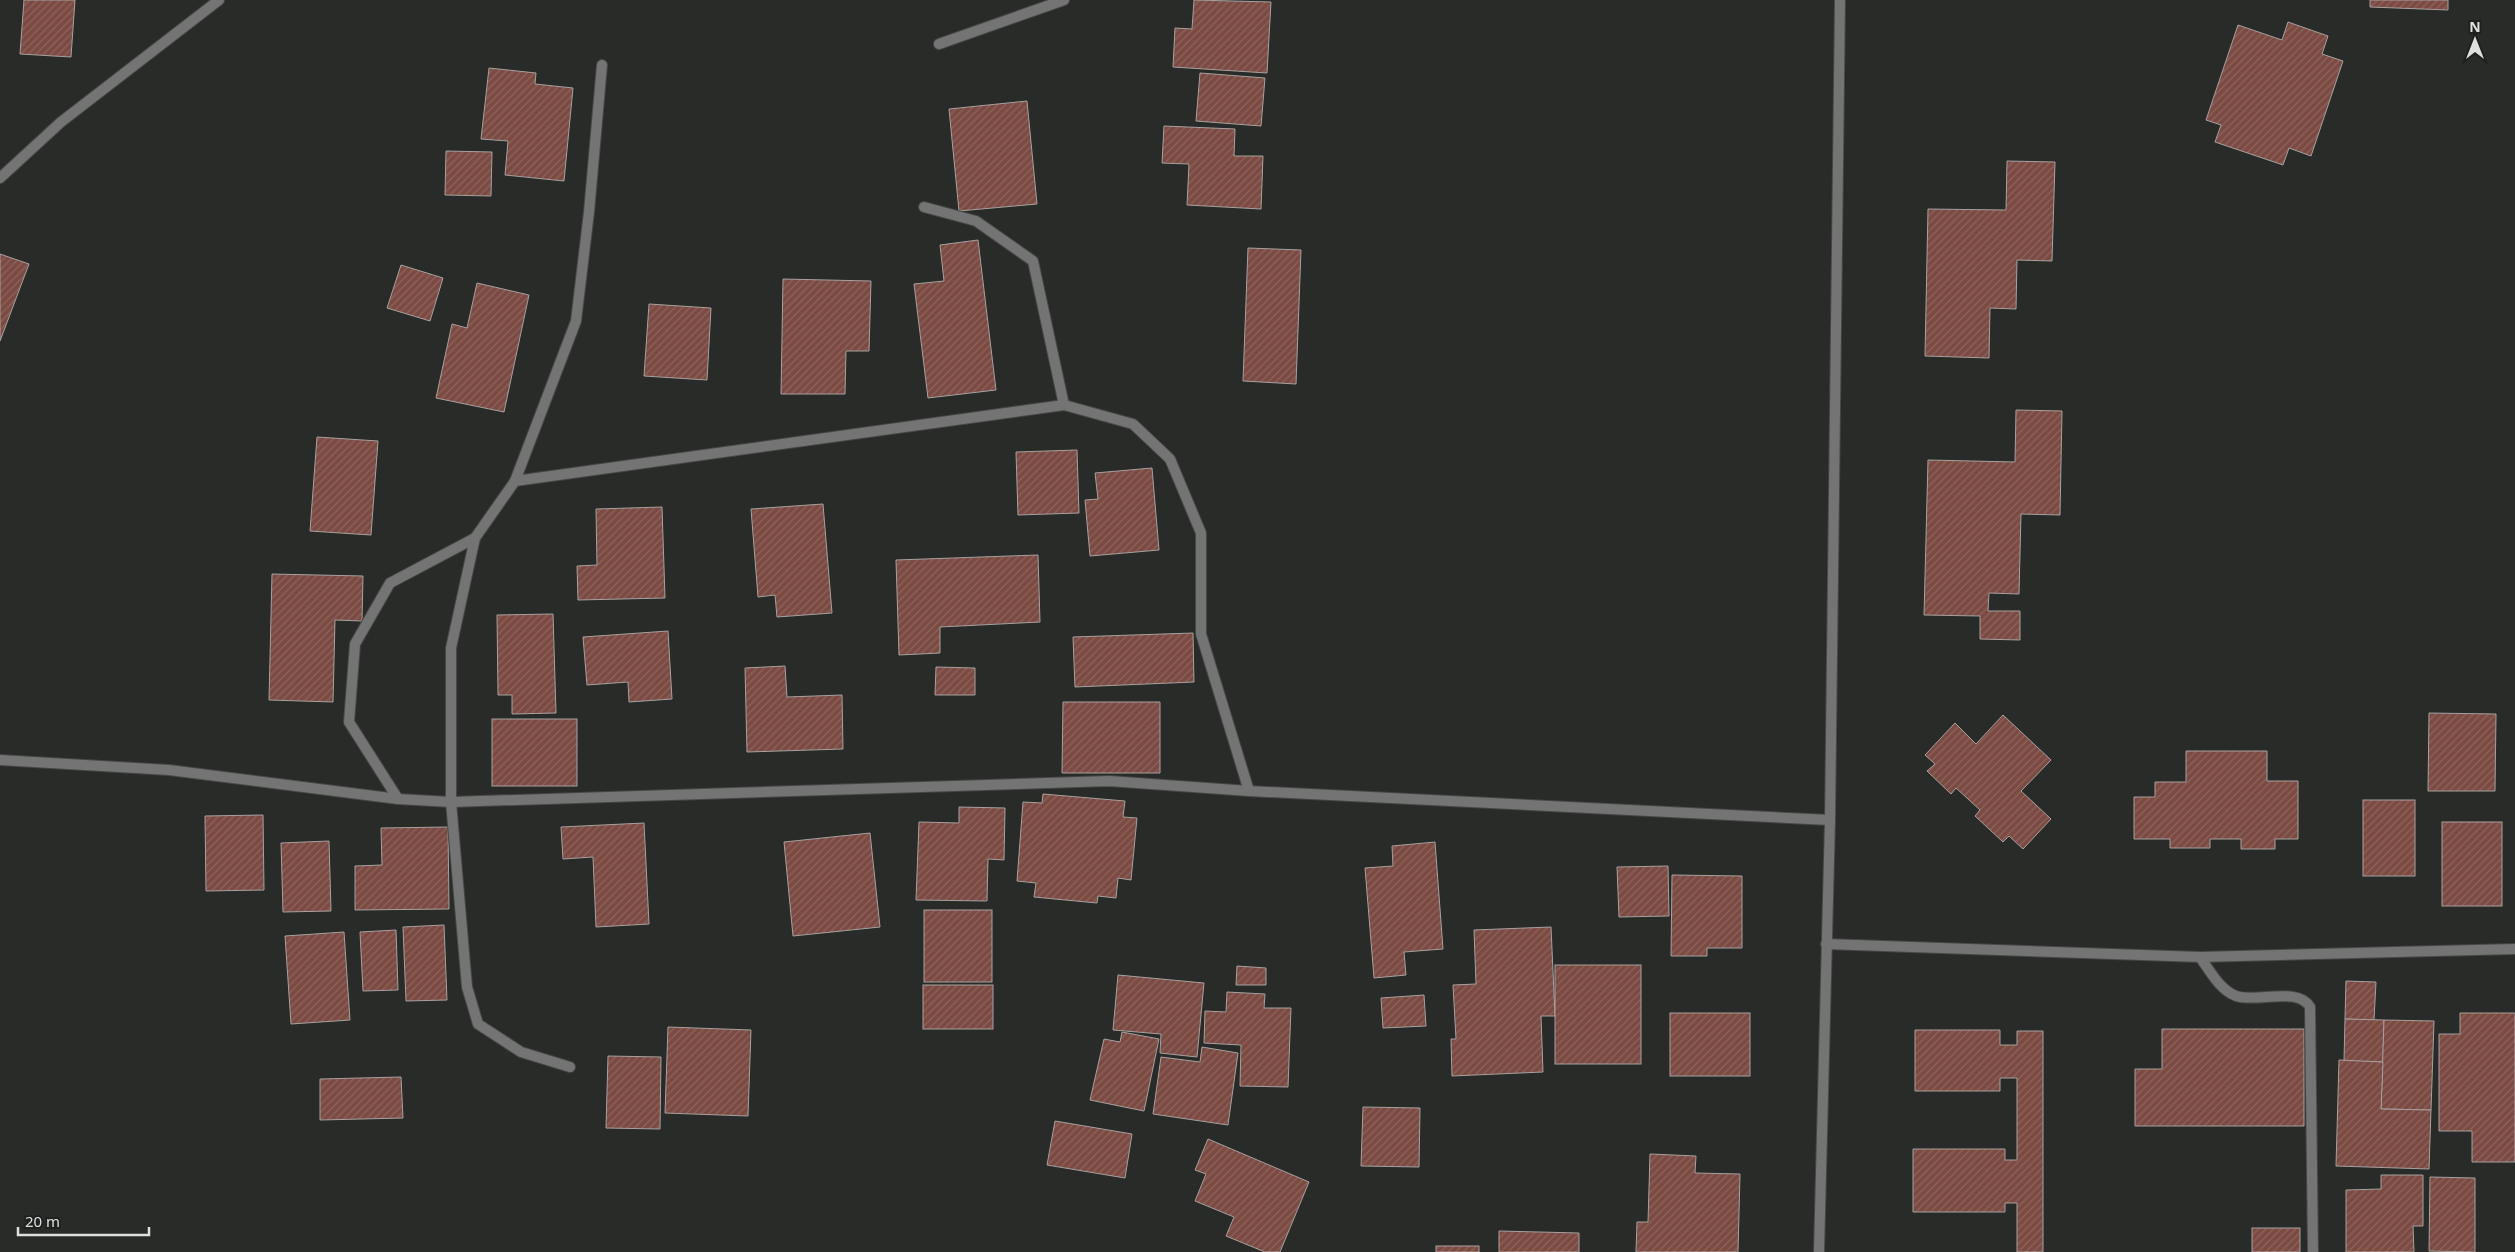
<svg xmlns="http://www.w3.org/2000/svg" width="2515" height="1252" viewBox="0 0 2515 1252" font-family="'Noto Sans',sans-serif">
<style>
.building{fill:url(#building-hatch);stroke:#a7a1a0}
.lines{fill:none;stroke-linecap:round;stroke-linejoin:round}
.street-casing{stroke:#454845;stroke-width:12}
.street{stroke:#737473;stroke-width:10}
</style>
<defs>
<pattern id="building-hatch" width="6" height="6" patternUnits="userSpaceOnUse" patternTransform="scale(1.25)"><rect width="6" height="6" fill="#7b4a42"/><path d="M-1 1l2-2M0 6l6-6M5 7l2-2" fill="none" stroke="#8d645d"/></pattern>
</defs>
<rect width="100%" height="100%" fill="#282b28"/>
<g class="building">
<polygon points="24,0 75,0 71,57 20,54"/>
<polygon points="1194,0 1271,2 1267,73 1173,67 1175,28 1192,29"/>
<polygon points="2370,0 2448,0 2448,10 2370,7"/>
<polygon points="2288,22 2328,36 2322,54 2343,61 2311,156 2289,148 2283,165 2215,142 2221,125 2206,120 2238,25 2282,40"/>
<polygon points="489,68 536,73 535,84 573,88 564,181 505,175 508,141 481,139"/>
<polygon points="1200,73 1265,78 1261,126 1196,121"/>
<polygon points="1027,101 1037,204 959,211 949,109"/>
<polygon points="1164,126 1235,129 1234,156 1263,156 1261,209 1187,205 1189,164 1162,163"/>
<polygon points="446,151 492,152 491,196 445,195"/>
<polygon points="2007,161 2055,162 2052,261 2017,260 2016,309 1990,308 1989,358 1925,356 1928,209 2006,210"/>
<polygon points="978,240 996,390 928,398 914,284 944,281 940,245"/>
<polygon points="1248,248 1301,250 1296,384 1243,381"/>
<polygon points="0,254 29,264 0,341"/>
<polygon points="401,265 443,278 430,321 387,308"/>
<polygon points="783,279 871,281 869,351 846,351 845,394 781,394"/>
<polygon points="477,283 529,295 504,412 436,398 452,324 467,328"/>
<polygon points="649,304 711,308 707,380 644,376"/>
<polygon points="2016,410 2062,411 2060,515 2021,514 2019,594 1989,593 1988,611 2020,611 2020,640 1980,639 1980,616 1924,615 1928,460 2015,462"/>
<polygon points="317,437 378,441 371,535 310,531"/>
<polygon points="1077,450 1079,513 1018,515 1016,452"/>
<polygon points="1152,468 1159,550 1090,556 1085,500 1098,499 1095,473"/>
<polygon points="823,504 832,613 777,617 775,595 758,597 751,509"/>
<polygon points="662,507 665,598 578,600 577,566 597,565 596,509"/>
<polygon points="1038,555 1040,622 940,627 940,653 899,655 896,560"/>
<polygon points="272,574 363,576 362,621 335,620 333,702 269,700"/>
<polygon points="553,614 556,713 512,714 512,695 498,695 497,615"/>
<polygon points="668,631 672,699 629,702 628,682 587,685 583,637"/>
<polygon points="1193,633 1194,682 1075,687 1073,637"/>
<polygon points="785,666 787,697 842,695 843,749 747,752 745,668"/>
<polygon points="936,667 975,668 975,695 935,695"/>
<polygon points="1063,702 1160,702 1160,773 1062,773"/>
<polygon points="2429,713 2496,714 2495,791 2428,791"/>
<polygon points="2003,715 2051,760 2021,791 2051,819 2023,849 2009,836 2003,842 1975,816 1980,810 1956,788 1951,794 1927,771 1935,764 1925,755 1955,723 1976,744"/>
<rect x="492" y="719" width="85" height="67"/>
<polygon points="2186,751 2267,751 2267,781 2298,781 2298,839 2275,839 2275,849 2241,849 2241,839 2210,839 2210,848 2170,848 2170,839 2134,839 2134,797 2155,797 2155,782 2186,782"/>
<polygon points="1043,794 1125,801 1123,817 1137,818 1131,880 1118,878 1116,898 1098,896 1097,903 1034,897 1036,883 1017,881 1023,802 1042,803"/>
<rect x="2363" y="800" width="52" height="76"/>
<polygon points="959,807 1005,808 1004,860 988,859 987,901 916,900 919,822 959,823"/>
<polygon points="263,815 264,890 206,891 205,816"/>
<rect x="2442" y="822" width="60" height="84"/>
<polygon points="644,823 649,924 596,927 593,857 563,859 561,827"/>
<polygon points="448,827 449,909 355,910 355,866 382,865 381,828"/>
<polygon points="870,833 880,927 793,936 784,842"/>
<polygon points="329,841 331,911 283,912 281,843"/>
<polygon points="1435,842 1443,949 1404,952 1406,975 1374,978 1365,868 1393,866 1392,846"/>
<polygon points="1668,866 1669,916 1619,917 1617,867"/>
<polygon points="1672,875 1742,876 1742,948 1707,948 1707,956 1671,956"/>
<rect x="924" y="910" width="68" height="72"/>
<polygon points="444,925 447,1000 406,1001 403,927"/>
<polygon points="1551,927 1555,1016 1541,1016 1543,1072 1452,1076 1451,1039 1456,1039 1453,985 1476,984 1474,930"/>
<polygon points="396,930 398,990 363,991 360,932"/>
<polygon points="344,932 350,1020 291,1024 285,936"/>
<rect x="1555" y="965" width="86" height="99"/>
<polygon points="1237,966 1266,968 1266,985 1236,985"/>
<polygon points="1118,975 1204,983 1197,1057 1160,1053 1161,1034 1113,1030"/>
<polygon points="2346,981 2376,982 2374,1020 2345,1019"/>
<rect x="923" y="985" width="70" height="44"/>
<polygon points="1227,992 1265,994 1264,1008 1291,1008 1288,1087 1240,1086 1241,1045 1204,1043 1205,1011 1226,1012"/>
<polygon points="1424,995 1426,1026 1383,1028 1381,998"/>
<rect x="1670" y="1013" width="80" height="63"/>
<polygon points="2460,1013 2515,1013 2515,1162 2472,1162 2472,1131 2439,1131 2439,1034 2460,1034"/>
<polygon points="2345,1019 2384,1020 2383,1062 2344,1061"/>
<polygon points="2384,1020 2434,1021 2431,1110 2381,1109"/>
<polygon points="668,1027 751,1030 748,1116 665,1113"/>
<polygon points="2162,1029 2304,1029 2304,1126 2135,1126 2135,1069 2162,1069"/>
<polygon points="1915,1030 2000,1030 2000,1045 2017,1045 2017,1031 2043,1031 2043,1252 2017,1252 2017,1203 2005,1203 2005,1212 1913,1212 1913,1149 2005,1149 2005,1160 2017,1160 2017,1078 2000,1078 2000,1091 1915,1091"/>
<polygon points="1122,1032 1159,1039 1144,1111 1090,1100 1104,1039 1120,1042"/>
<polygon points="1202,1047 1238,1053 1228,1125 1153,1114 1161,1057 1200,1062"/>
<polygon points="608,1056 661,1057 660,1129 606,1128"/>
<polygon points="2339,1060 2383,1062 2381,1109 2431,1110 2429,1169 2336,1166"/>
<polygon points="401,1077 403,1118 320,1120 320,1079"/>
<polygon points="1363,1107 1420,1108 1419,1167 1361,1166"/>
<polygon points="1055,1121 1132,1134 1125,1178 1047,1165"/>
<polygon points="1208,1139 1309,1182 1280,1252 1265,1252 1226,1236 1234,1217 1195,1201 1206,1174 1195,1170"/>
<polygon points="1650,1154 1696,1156 1695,1173 1740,1174 1738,1252 1636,1252 1637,1222 1648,1222"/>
<polygon points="2381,1175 2423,1175 2423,1226 2413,1226 2414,1252 2346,1252 2346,1190 2381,1189"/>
<polygon points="2430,1177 2475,1178 2475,1252 2429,1251"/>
<rect x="2252" y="1228" width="48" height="24"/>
<polygon points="1499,1231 1579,1233 1579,1252 1499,1252"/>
<rect x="1436" y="1246" width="43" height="6"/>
</g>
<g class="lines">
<g class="street-casing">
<g id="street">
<polyline points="939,44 1064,0"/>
<polyline points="0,178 61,122 219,0"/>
<polyline points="924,207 976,221 1033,261 1064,405"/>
<polyline points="515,481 576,321 589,212 602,65"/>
<polyline points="0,760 169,770 398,799 451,802 1109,781 1249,791 1830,820"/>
<polyline points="398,799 349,722 355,644 390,583 475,538"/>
<polyline points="1826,944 2200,957 2515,949"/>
<path d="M2200,957C2210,971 2220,990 2236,996C2256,1003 2298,986 2310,1007L2313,1252"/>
<polyline points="570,1067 521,1052 478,1024 467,987 451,802 451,648 475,538 515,481 1064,405 1133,424 1170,459 1201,533 1201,634 1249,791"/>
<polyline points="1819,1252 1830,820 1840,0"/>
</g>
</g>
<use href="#street" class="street"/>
</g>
<g transform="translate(2475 40)" stroke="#1e211f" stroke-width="4" paint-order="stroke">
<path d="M0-4L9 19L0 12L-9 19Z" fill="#dee0de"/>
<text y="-8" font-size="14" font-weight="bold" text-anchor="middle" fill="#dee0de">N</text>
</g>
<path d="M18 1227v8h131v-8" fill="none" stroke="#dee0de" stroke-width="2.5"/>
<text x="25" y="1227" font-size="15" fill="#dee0de" stroke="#1e211f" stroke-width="4" paint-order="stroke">20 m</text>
</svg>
